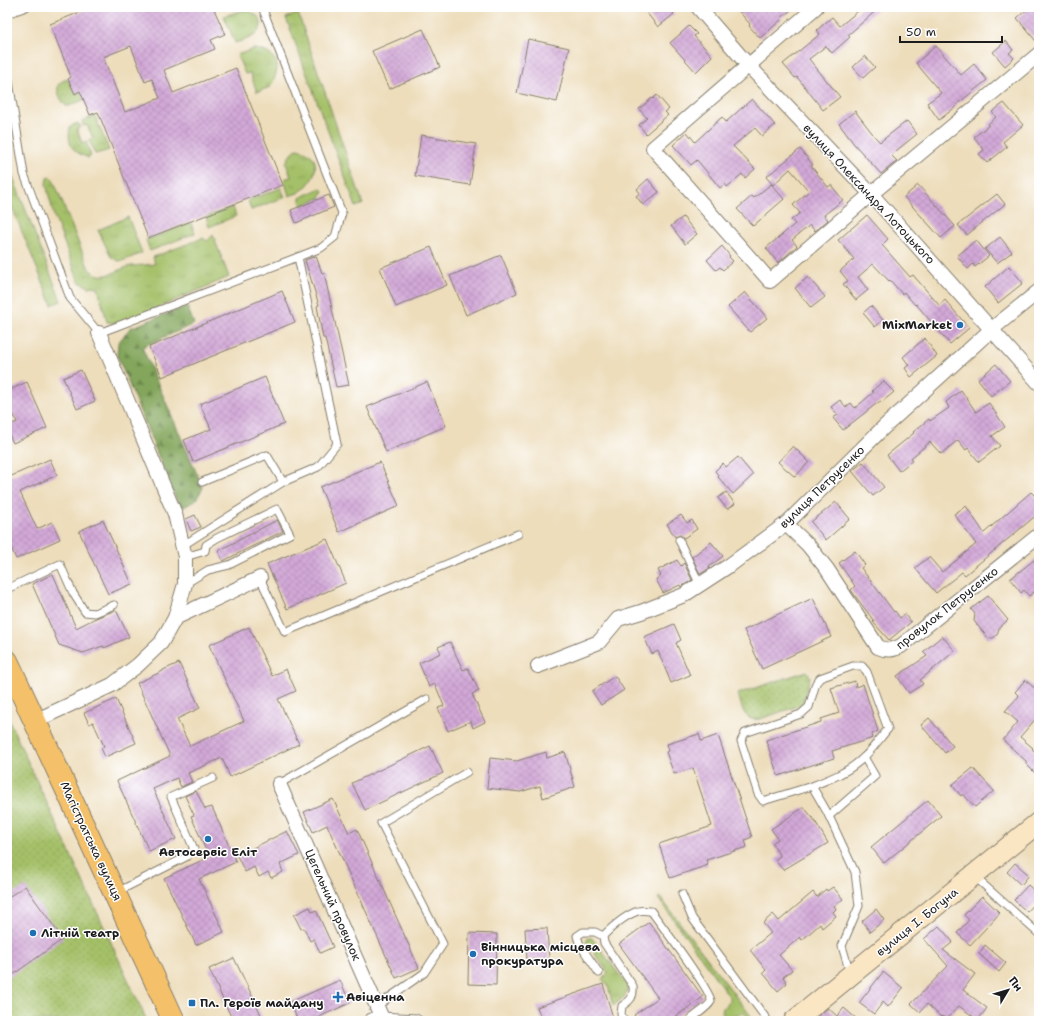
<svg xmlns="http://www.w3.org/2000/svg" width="1046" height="1028" viewBox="0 0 1046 1028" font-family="'Shantell Sans',sans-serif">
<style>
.grass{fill:url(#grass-tufts);stroke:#606e42}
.forest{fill:url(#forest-firs);stroke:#50613c}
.park{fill:url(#park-dots);stroke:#606e42}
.building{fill:url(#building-cross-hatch);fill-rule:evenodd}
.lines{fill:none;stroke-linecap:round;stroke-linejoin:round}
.lane-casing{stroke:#847c6c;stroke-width:9}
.street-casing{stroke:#847c6c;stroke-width:16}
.secondary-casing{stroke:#847c6c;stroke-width:22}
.primary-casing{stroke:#847c6c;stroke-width:24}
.lane{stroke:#fff;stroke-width:7}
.street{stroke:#fff;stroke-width:14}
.secondary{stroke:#fbe6c3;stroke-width:20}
.primary{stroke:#f4c16a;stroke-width:22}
.poi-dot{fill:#1f6fb2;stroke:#fff;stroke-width:1.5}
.labels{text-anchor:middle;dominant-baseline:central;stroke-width:3;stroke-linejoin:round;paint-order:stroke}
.street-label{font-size:12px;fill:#1c1c1c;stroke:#fff}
.poi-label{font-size:12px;font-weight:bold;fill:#1c1c1c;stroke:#fff;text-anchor:start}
</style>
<defs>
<pattern id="grass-tufts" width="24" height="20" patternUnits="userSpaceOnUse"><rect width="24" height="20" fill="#a4c067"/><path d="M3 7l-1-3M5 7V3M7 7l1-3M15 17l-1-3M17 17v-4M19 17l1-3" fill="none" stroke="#8da459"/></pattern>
<pattern id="forest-firs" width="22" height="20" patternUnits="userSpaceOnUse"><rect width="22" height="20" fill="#83a65c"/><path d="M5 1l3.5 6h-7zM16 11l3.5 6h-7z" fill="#6a864b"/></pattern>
<pattern id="park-dots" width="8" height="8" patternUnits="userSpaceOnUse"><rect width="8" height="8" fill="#a4c067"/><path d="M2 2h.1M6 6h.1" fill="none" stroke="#8da459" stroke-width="1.8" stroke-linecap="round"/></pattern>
<pattern id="building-cross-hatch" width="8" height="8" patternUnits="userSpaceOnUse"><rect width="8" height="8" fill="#d2a8d7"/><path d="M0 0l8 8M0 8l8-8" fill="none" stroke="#b490b8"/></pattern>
</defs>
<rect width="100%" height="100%" fill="#fff"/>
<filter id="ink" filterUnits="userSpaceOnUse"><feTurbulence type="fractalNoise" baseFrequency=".025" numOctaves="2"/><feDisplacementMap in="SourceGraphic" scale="8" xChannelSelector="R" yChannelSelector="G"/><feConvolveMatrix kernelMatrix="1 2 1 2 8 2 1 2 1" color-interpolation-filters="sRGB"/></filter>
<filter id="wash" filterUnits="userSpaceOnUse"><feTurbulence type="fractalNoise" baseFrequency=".012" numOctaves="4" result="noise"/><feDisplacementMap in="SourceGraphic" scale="16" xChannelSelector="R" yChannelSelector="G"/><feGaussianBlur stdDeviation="0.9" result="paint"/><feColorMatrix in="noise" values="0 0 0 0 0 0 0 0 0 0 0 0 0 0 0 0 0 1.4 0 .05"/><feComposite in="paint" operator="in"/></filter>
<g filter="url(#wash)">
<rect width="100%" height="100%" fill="#edddbb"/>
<g class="grass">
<path d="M244,10C257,12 268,22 256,34C251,39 241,41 235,43L224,16Z"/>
<polygon points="298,13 363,204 356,207 286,18"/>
<path d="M254,49C262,49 273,54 276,62C279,69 274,81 270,87L257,92L250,73L245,74L237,55Z"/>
<path d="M68,79L75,93L82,90L88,98L69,106H66C61,100 57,94 58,85L62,81Z"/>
<polygon points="95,116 109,150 96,154 95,154 89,140 93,138 87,125 83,126 82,121"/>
<path d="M78,123L81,127L77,129L82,143L86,141L91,156L89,158C72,152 67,145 70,127L75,124Z"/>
<path d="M297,149C324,153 318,179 301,191C298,194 293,194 289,196L284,179L291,177L286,163C289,157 291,153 297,149Z"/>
<polygon points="7,162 61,301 52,305 7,195"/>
<path d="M50,177L53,179L89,269C104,284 117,268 132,266C140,265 147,265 155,264L153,257L203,238L207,241L213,235L229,277L119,324L107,322L98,288L93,286L89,287L79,282L54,216L46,184L47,178Z"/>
<polygon points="281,188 285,197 251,210 248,200"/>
<polygon points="321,188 324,192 322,193 320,198 302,206 300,201 300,198 305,195"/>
<polygon points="233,207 236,216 209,227 206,217"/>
<polygon points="128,217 142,253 125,260 118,261 111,257 98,230"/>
<polygon points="191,223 195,233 150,251 146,240"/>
<path d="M660,897L751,1016L748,1018L744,1013C738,1013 734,1021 727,1020L722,1012L723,1008L731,999L658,898Z"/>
<path d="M588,938H592L627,985C629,996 620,1000 613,1006L608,986L602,979L608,973L586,941Z"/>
</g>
<polygon class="forest" points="187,306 194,324 142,347 203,488 195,501 180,509 117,355 118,343 130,328"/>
<g class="park">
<path d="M807,671L810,677L804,700L802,703L798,706L760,719C743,722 742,707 738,694L740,693Z"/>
<polygon points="7,716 147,1021 7,1021"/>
</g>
<g id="blocks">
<g class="building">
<path d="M93,7H213L225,34L211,40L215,49L164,70L173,93L236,68L283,185L148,238L98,112L90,115L80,91L75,94L68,79L71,77L50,24ZM131,46L145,82L152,79L160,98L125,112L103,57Z"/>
<polygon points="642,7 668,7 674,14 658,27"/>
<polygon points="735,7 795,7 781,18 782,19 760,38 749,26 750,24"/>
<polygon points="863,7 880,7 848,35 850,37 832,53 826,46 809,59 840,97 823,110 797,77 795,78 783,64 820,34 817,30 832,17 840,26"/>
<polygon points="1030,7 1036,7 1039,10 1039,45 1017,18"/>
<polygon points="689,26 697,34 694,36 712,56 696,72 670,43"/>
<polygon points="423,29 440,67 389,89 372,51"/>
<polygon points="528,39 569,48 557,102 517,93"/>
<polygon points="1006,41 1013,50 1009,53 1014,58 1005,66 993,52"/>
<polygon points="936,46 961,75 974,64 987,80 956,105 957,106 939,120 927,103 941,93 916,63"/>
<polygon points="865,56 875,67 863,78 853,67"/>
<polygon points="657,95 669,109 665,112 668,115 646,134 639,125 647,118 639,109 652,98 653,99"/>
<polygon points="752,99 775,125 762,136 755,128 733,146 755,169 745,178 742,174 727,187 725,184 720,188 697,160 691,165 673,145 687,132 695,142 722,117 726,122"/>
<polygon points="1004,103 1023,125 1003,142 1007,147 987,163 979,154 984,150 974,137 989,125 988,124 996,117 992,112"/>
<polygon points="855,111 876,138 880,142 907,121 917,134 891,155 897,161 881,174 854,144 839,124"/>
<polygon points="421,135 476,144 470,185 415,176"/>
<polygon points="800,149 813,165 811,166 828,187 831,185 843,200 824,215 828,220 815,231 810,225 792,240 797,246 778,263 766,248 795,224 791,220 800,213 793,205 809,191 790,169 773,185 766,177"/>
<polygon points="648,179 659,192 643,205 636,196 640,193 637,189"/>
<polygon points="771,184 784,199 753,226 737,209 752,196 754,198"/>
<polygon points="918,185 955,226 941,238 904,197"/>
<polygon points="997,194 1005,204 967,235 958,225"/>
<polygon points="329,195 334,207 296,223 291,210"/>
<polygon points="867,215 888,239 882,245 910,277 913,275 939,305 945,300 969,328 950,344 916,304 915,305 904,292 902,294 890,280 889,281 873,264 858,277 868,290 856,300 843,284 848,281 840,271 854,259 838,240"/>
<polygon points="683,217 697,234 685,244 671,226"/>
<polygon points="1000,237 1012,252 997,263 985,249"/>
<polygon points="976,240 989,256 975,267 973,264 968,269 957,256"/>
<polygon points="722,246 730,256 729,257 733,261 723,270 720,267 716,270 707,260"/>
<polygon points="431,247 447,285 396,307 380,268"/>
<polygon points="501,255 517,293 466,315 450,276"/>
<polygon points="316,256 322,273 324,273 349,385 336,387 325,338 323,338 317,306 319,305 305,260"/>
<polygon points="1009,266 1023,283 998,303 985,287"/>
<polygon points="808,277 825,297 811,308 795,288"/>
<polygon points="282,291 295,322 162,377 149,347"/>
<polygon points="745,292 767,318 750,332 728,307"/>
<polygon points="871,306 883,320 875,327 863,313"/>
<polygon points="925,338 937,356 911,377 905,368 909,365 903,357"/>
<polygon points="996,364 1010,381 991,396 978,379"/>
<polygon points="81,370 95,401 77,409 63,378"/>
<polygon points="265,377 284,424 193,462 184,440 211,429 200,404"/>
<polygon points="883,381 894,392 882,402 881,401 876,404 843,430 833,418 838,415 831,407 840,400 846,407 851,403 855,408 874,392 872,391"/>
<polygon points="27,382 47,428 13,443 7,430 7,426 17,422 7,400 7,391"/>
<polygon points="427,382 446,426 386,452 367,407"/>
<polygon points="961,390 976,412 989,403 1005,427 992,436 1000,446 979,462 968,448 966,450 958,440 941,454 930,442 911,458 913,460 899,471 887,455 914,433 913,432 929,419 930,421 949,408 946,402"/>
<polygon points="793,446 809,462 795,477 778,462"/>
<polygon points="738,457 753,475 733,494 718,477 719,476 715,471 723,463 726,467"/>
<polygon points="50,459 57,475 20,492 37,529 52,522 60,539 16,559 7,539 7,478"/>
<polygon points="380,462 399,506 339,532 320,487"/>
<polygon points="863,462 884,487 873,496 852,471"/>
<polygon points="726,492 735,504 727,509 718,498"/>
<polygon points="1031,492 1039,500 1039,513 965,575 962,572 936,593 915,568 929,557 942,572 976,544 954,514 966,506 984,533"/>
<polygon points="836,502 850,519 826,540 811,522"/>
<polygon points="195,515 201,527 191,531 186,519"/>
<polygon points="681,515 687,523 692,520 697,529 684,538 680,535 675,537 667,524"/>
<polygon points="103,520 132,584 108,594 79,531"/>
<polygon points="277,520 283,531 223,561 218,551"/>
<polygon points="327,539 346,583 287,609 267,564"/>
<polygon points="711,542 723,556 709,567 710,568 700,574 692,557"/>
<polygon points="855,551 865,565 861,568 894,612 895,611 900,618 904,614 911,622 889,640 873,622 874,621 853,593 851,590 855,586 839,563"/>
<polygon points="1039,556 1039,588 1029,596 1024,590 1021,593 1010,579"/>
<polygon points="677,560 681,566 684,563 692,580 681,587 680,585 663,593 656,579 661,576 658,570"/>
<polygon points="53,574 76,628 96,618 116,610 129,637 104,648 103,646 83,653 59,645 32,584"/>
<polygon points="988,596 1008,620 999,628 997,635 993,638 988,638 974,621 975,614 971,609"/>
<polygon points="813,598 831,637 762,669 744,630"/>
<polygon points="674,624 681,640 676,643 690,675 671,683 658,651 652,654 644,637"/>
<polygon points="249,627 272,676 286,669 296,691 278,699 299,744 230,777 222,758 188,773 192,782 181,787 177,778 153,789 176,839 149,851 117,781 170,756 137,683 163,671 163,670 179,663 200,708 177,719 190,746 244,721 209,645"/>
<polygon points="942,636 955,651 920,680 923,684 909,693 897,676 927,656 923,652"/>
<polygon points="450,642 463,670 468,668 479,691 472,694 485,722 473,728 471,721 448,731 438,708 444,706 435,684 429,687 419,663 441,653 438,647"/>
<polygon points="615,676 624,690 601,705 592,691"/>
<polygon points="1025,680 1039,692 1039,715 1020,737 1033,748 1032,749 1036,753 1039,750 1039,777 1025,763 1027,762 1003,740 1018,722 1005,711 1019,696 1015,692"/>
<polygon points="855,681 856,687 863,684 878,731 872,734 873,738 832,751 834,758 778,776 766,740 821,722 821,719 839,713 831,688"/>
<polygon points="116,699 136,743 105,757 101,748 104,746 93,722 89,724 84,713"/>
<polygon points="929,718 953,746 945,753 921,725"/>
<polygon points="699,734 701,741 718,735 752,837 745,840 747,847 706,860 708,865 670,878 659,844 712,826 693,768 674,774 666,752 669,751 667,744"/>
<polygon points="430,746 443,773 365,810 352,783"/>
<polygon points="546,752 547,758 565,752 575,787 543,798 540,786 520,792 487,788 490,758 517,761"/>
<polygon points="973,768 994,791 975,807 963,794 961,796 952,785"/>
<polygon points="196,791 205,809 212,807 236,862 199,879 224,932 196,945 164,878 209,857 191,816 194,815 185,796"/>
<polygon points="333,799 349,833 357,829 419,968 396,978 327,825 313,832 304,812"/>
<polygon points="928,800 941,816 884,863 871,847"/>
<polygon points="804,807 815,821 828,843 783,870 775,860 780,856 772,843 778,839 771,829"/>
<polygon points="287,831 299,855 280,864 283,872 271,878 268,872 259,877 254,867 245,872 237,856"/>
<polygon points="1015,863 1029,875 1021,885 1007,872"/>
<polygon points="1028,885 1039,895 1039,899 1027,912 1014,900"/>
<polygon points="25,886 63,939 7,979 7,898"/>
<polygon points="833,887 843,899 834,906 836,909 833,912 836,916 822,928 820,924 802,940 800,937 779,955 792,970 783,977 787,983 778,991 763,973 766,970 750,950 771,933 763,923 773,914 779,921 813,892 817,897 826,889 827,891"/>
<polygon points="982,896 1000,913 970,945 957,933 969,920 964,915"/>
<polygon points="310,907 312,912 316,910 333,947 320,953 314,939 310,941 304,928 301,929 294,915"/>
<polygon points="876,909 884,920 870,932 862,921"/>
<polygon points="649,922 703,997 670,1021 639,1021 634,1015 658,998 619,944"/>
<polygon points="939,926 953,942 943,950 975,974 963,990 987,1008 978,1020 959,1006 947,1019 943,1016 942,1018 927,1004 920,1012 911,1004 948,966 924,939"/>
<polygon points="547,928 549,959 527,960 525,929"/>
<polygon points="469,933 497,934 496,985 468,984"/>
<polygon points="985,945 1006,963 999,972 979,954"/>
<polygon points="234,958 264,1021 233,1021 209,969"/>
<polygon points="883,972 903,988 888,1007 883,1002 874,1014 859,1003"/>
<polygon points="340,980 350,1003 310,1021 298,1021 290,1002"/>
<polygon points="603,984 614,1021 542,1021 537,1007"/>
<polygon points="828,1008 837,1016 844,1008 859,1021 815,1021 821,1014"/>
</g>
</g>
</g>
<g filter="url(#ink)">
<use href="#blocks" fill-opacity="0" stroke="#847c6c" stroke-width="1"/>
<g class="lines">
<g class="lane-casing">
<g id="lane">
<polyline points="7,14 26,7"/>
<polyline points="7,69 24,174 70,298 99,333 298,257 321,248 335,237 342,213 262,7"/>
<polyline points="202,482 267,455 283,482"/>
<polyline points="679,540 700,585"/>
<polyline points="182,546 283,482 318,467 337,444 298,257"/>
<polyline points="185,557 205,551 206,545 217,538 277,509 290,534 229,565 208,570 185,584"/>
<polyline points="260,578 285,632 518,534"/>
<polyline points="7,589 60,564 73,593 85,612 95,613 114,605"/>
<polyline points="279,784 427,699"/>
<path d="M812,786C830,779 849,772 864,757C873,749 880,738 888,729L867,672L862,666H853L820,678L816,683L809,707L801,714L745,733L741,741L758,794L763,801L812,786L827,812L855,872L859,906L842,946L850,973"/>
<polyline points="829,816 875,776 864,757"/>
<polyline points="975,877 1039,934"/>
<polyline points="117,892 186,857 194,849 171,797 213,778"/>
<polyline points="682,894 692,918 768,1021"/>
<polyline points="599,973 580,945 577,936 583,932 595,932 603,936"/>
<polyline points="377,1006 424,973 443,944 381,823 467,772"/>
<polyline points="381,1016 416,1018 421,1021"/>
<path d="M624,1021L621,1014L622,1006C631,1000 634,997 633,986L604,943L603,936C612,927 626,915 638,911C642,910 647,911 651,911C660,923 711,991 711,1001C710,1006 693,1017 688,1021"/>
</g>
</g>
<g class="street-casing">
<g id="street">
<polyline points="698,7 748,65 871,194 1039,383"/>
<polyline points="816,7 653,148 770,281 871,194 1039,54"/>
<path d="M786,524L808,545L827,569L878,647C887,651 893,650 901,646L1039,535"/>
<polyline points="175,618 260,578"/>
<polyline points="538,666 599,642 618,619 641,612 684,595 730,565 786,524 884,427 992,329 1039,291"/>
<polyline points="35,721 112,685 138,665 161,643 175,618 185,584 185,557 175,514 99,333"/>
<polyline points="279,784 381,1016 371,1021"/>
</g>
</g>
<g class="secondary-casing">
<polyline id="secondary" points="794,1021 1039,822"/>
</g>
<g class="primary-casing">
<polyline id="primary" points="7,661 174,1021"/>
</g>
<use href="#lane" class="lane"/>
<use href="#street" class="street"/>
<use href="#secondary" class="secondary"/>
<use href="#primary" class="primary"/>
</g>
</g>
<g class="poi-dot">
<circle cx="960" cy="325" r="4"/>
<circle cx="208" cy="839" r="4"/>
<circle cx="33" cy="933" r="4"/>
<circle cx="473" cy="954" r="4"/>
<path d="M336 991h4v4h4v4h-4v4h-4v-4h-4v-4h4z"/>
<rect x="188" y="999" width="8" height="8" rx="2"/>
</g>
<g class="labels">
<g class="street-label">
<text transform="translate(869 194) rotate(47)">вулиця Олександра Лотоцького</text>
<text transform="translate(822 487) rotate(-44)">вулиця Петрусенко</text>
<text transform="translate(947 608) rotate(-38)">провулок Петрусенко</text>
<text transform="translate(91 841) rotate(65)">Магістратська вулиця</text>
<text transform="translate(333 905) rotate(66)">Цегельний провулок</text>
<text transform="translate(917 922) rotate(-39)">вулиця І. Богуна</text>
</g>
<g class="poi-label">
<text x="952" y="325" text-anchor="end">MixMarket</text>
<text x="208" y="852" text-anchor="middle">Автосервіс Еліт</text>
<text x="41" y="933">Літній театр</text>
<text x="481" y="947">Вінницька місцева<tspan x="481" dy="14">прокуратура</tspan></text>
<text x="346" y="997">Авіценна</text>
<text x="200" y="1003">Пл. Героїв майдану</text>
</g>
</g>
<rect width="1046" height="1028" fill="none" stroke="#fff" stroke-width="24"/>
<g transform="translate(1008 990) rotate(52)" stroke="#ffffff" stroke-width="3" paint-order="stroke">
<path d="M0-3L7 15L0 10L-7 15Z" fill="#1c1c1c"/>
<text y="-6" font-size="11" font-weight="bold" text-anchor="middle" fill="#1c1c1c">Пн</text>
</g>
<path d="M900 36v6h102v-6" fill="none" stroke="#1c1c1c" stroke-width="2"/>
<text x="906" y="36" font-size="12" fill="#1c1c1c" stroke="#ffffff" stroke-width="3" paint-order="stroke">50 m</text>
</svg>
